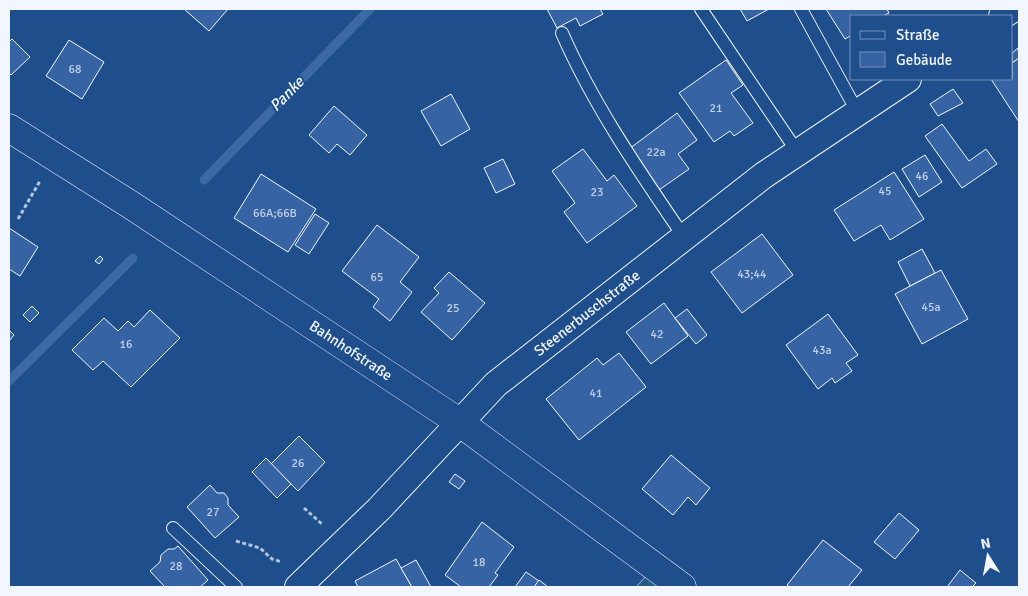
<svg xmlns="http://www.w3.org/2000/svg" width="1028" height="596" viewBox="0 0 1028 596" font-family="Signika,sans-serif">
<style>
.green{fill:#245a82;stroke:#a8bbd7}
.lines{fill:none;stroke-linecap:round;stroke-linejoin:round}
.stream{stroke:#3b69a3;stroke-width:9}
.building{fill:#3563a3;stroke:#f2f6ff}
.service-casing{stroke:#f2f6ff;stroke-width:14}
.minor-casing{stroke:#f2f6ff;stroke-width:28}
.tertiary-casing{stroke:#f2f6ff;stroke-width:29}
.path{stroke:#b3c4dc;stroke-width:3;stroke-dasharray:4 2.5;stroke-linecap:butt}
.service{stroke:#1f4e8c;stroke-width:12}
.minor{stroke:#1f4e8c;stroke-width:26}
.tertiary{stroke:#1f4e8c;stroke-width:28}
.labels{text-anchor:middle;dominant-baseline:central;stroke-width:4;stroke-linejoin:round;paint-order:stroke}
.number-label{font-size:12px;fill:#c3d1e8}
.street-label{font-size:15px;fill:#f2f6ff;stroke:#1f4e8c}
.water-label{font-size:16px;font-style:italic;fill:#f2f6ff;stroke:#1f4e8c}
</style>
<rect width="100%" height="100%" fill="#1f4e8c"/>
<polygon class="green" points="648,574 666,587 636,587"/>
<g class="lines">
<g class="stream">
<polyline points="204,180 370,9"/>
<polyline points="9,381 133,258"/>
</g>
</g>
<g class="building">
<polygon points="184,9 228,9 209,31"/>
<polygon points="547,9 600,9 603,14 580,26 576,18 557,28"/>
<polygon points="740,9 769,9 747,21"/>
<polygon points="826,9 887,9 889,13 883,16 852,16 852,35 845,39"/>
<polygon points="12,39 30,57 11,75 9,73 9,42"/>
<polygon points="69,40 104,62 82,99 46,76"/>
<polygon points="1018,48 1019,58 1012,63 1012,53"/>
<polygon points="1019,58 1019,122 991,79 1012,79 1012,63"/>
<polygon points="726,60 743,85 731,93 753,123 734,136 730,131 714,142 679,93"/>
<polygon points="953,89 963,103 938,116 930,104"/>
<polygon points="451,94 470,129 441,146 421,111"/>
<polygon points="334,106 367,135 350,155 337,144 329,153 309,135"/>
<polygon points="677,113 697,140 678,154 689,169 659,190 629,149"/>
<polygon points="942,124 969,161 986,149 997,164 962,188 925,136"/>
<polygon points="583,149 607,181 614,175 637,206 587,243 564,212 575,203 552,171"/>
<polygon points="925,155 942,182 919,197 902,169"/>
<polygon points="503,159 515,184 496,193 484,168"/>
<polygon points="894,172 924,219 890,240 881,225 854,241 834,210"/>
<polygon points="261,174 316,209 288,252 234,218"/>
<polygon points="315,214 329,223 309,254 295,245"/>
<polygon points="377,225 419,257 400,282 412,292 390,321 373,307 379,299 342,271"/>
<polygon points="9,228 38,247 20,276 9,269"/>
<polygon points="762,234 793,275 742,313 711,272"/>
<polygon points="922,249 935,273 910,286 898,262"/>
<polygon points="100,256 103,259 99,264 95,261"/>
<polygon points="941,270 968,319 922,344 895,294"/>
<polygon points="449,272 485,303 452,340 421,312 439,293 434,288"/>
<polygon points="664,303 688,336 651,364 626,332"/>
<polygon points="32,306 39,313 30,322 23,315"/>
<polygon points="687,309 707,335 696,344 675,318"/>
<polygon points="150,310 180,338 131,387 103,361 93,370 72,350 104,318 118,331 128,321 134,327"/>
<polygon points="828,314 858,355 846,363 852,371 835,383 832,378 818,389 786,345"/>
<polygon points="9,330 14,335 9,341"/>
<polygon points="619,353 646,387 579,440 546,399 597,358 603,365"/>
<polygon points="299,436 325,462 298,491 271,464"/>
<polygon points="671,455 710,488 696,505 688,497 673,515 642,489"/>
<polygon points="266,458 291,484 277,498 252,472"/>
<polygon points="455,474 465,481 459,489 449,482"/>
<polygon points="210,485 217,493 224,493 228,498 228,505 239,517 215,538 187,507"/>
<polygon points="899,513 919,530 895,559 874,542"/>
<polygon points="482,522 514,547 495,573 498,575 489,587 461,587 445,575"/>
<polygon points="823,540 862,570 848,587 790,587 787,585"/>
<polygon points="178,546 208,580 200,587 165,587 150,571 160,562 161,555 168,549 174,549"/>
<polygon points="396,559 412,587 358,587 355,581"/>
<polygon points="416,560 431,587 412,587 401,568"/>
<polygon points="960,570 976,583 972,587 947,587"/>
<polygon points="526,572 539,581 534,587 515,587"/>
<polygon points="539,580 548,587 534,587"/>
</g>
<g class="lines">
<g class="service-casing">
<g id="service">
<polyline points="701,9 798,153"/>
<polyline points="801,9 858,113"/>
<path d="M562,33C594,106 639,171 684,237"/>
<polyline points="173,528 236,587"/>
</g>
</g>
<g class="minor-casing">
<g id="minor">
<polyline points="1002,16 1013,9"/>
<path id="s1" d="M298,587L379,509L496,384L764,175L908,79"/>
</g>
</g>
<g class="tertiary-casing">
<g id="tertiary">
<path id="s2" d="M9,128L131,205L459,422L682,587"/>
</g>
</g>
<g class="path">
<polyline points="18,219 40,181"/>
<polyline points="304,508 323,525"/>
<polyline points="236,541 260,548 272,559 282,562"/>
</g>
<use href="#service" class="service"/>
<use href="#minor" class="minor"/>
<use href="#tertiary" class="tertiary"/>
</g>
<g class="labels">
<g class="number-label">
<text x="75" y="69">68</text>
<text x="716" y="108">21</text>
<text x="656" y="152">22a</text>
<text x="922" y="176">46</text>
<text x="885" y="191">45</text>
<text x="597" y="192">23</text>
<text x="275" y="213">66A;66B</text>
<text x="752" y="274">43;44</text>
<text x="377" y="277">65</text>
<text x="931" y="307">45a</text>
<text x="453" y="308">25</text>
<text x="657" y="334">42</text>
<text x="126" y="344">16</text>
<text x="822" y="350">43a</text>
<text x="596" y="393">41</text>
<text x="298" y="463">26</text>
<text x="213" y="512">27</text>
<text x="479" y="562">18</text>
<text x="176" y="566">28</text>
</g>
<g class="street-label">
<text stroke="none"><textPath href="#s1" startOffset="399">Steenerbuschstraße</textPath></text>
<text stroke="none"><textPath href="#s2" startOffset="408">Bahnhofstraße</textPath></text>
</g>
<g class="water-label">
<text transform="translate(287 94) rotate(-46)">Panke</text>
</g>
</g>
<rect width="1028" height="596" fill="none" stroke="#f2f6ff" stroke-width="20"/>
<rect x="850" y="15" width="162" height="65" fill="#1f4e8c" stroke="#7391ba"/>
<rect x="860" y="31" width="25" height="8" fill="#1f4e8c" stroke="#7391ba"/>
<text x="896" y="40" font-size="15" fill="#f2f6ff">Straße</text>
<rect x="860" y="52" width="25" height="15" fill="#3563a3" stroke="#7391ba"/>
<text x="896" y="65" font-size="15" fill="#f2f6ff">Gebäude</text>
<g transform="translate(988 556) rotate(349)" stroke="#1f4e8c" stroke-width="4" paint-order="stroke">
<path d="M0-4L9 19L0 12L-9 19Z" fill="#f2f6ff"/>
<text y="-8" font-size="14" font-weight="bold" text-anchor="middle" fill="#f2f6ff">N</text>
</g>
</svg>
